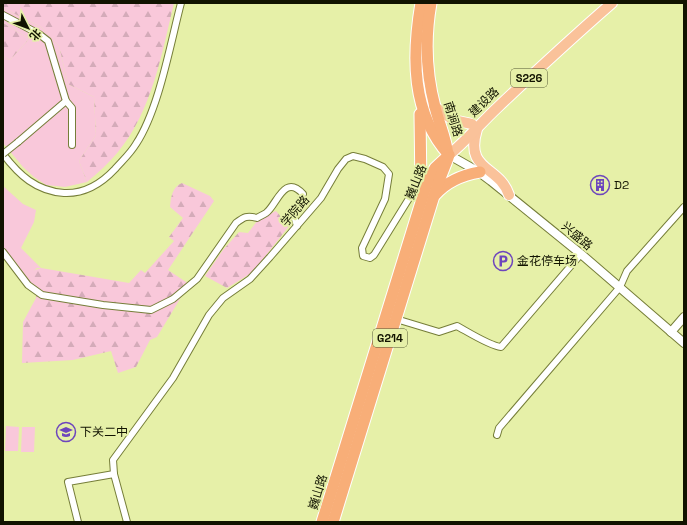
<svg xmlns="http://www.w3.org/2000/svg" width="687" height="525" viewBox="0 0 687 525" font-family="'Space Grotesk','Noto Sans SC',sans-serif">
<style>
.green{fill:#f9c8da}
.forest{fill:url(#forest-firs)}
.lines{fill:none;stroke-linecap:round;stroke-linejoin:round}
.minor-casing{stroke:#767e39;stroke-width:8}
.tertiary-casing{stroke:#767e39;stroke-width:10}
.primary-casing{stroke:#fff;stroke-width:12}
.trunk-casing{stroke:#fff;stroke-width:13}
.minor{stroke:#fff;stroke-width:6}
.tertiary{stroke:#fff;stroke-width:8}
.primary{stroke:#fac29a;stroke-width:10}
.trunk{stroke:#f8ae78;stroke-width:11}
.minor-bridge-casing{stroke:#767e39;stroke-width:8;stroke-linecap:butt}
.minor-bridge{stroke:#fff;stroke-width:6}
.labels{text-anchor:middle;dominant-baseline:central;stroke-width:4;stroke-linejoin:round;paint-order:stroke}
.shield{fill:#e6f0a8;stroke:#515532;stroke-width:1}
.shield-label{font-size:11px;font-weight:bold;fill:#111300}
.street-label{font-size:12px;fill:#111300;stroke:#e6f0a8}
.poi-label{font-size:12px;fill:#111300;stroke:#e6f0a8;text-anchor:start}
</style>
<defs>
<pattern id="forest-firs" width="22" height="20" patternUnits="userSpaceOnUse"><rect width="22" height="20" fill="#f9c8da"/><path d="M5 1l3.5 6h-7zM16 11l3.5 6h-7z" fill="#d4abb9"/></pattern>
</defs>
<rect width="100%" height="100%" fill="#e6f0a8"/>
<g class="green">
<polygon points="3,8 41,27 59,46 68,84 94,97 96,135 79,161 87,182 65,187 46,185 34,177 23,167 3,143 3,56 10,60 29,39 3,23"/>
<polygon points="3,186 23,204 36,210 34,222 21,248 41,268 37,268 26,278 3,247"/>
<polygon points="6,426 19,427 18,451 5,451"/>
<polygon points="22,427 35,427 34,452 21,452"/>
</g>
<g class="forest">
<path d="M3,3H174C162,53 152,111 118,152C109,163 98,173 87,182L79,161L96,135L94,97L68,84L59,46L41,27L3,8Z"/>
<polygon points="3,23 29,39 10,60 3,56"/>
<path d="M182,183L210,196L214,201L168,270L189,284L157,337L150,340L136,367L118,373L111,351L73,360L22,363L23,322L36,298L37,290L26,278L32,271L41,268L129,283L141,270L145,273L174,241L169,237L183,218L170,207C171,197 172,187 182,183Z"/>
<polygon points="276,211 289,226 253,272 227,288 205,276 223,250 239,232 248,233 258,220"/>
</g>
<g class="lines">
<g class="minor-casing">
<g id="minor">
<polyline points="3,15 39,34 48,41 66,101 72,108 72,145"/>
<polyline points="18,142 66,101"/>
<path d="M3,154C19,175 36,191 64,193C85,194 101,184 115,169C122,161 130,154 136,144C159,109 170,45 181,3"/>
<path d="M3,252L28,285L42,295L103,305L151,310L173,299L197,279L236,223C244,217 247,215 257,218C260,216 263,215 266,213C277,205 284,173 303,194L294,216L297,226"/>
<path d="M396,319L439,332L457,326C468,332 490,346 501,347L581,254"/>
<polyline points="497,435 499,428 620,287 627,271 684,207"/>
<polyline points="78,522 68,482 114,474"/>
<polyline points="127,522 114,474 113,460 173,378 209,315 223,298 250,279 270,257 321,198 338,169 346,159 353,156 365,159 383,167 389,174 385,199 362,248 363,256 370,258 374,255 413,192 421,202"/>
</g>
</g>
<g class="tertiary-casing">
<g id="tertiary">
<polyline points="449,155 479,172 491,181 581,254 684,343"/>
<polyline points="671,332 684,317"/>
</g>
</g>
<g class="primary-casing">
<g id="primary">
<polyline points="434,106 453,120 472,124"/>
<path d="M477,129C464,172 499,165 509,195"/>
<path d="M449,155C466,141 480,124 497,108C535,72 573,37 612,3"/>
</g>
</g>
<g class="trunk-casing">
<g id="trunk">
<path d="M421,3C412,56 411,113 449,155"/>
<path d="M431,3C425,37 426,73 435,107C439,124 446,138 448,155"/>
<polyline points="420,114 421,191"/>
<path d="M435,195C447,181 462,175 480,172"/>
<polyline points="322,522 427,183 435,168 449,155"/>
<polyline points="333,522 437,186 448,158"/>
</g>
</g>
<use href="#minor" class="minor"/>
<use href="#tertiary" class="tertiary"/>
<use href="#primary" class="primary"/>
<use href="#trunk" class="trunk"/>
<g class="minor-bridge-casing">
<polyline id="minor-bridge" points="3,154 18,142"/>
</g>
<use href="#minor-bridge" class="minor-bridge"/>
</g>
<defs>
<g id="building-ring" transform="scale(1)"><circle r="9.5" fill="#e6f0a8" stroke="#6d45bd" stroke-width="1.5"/><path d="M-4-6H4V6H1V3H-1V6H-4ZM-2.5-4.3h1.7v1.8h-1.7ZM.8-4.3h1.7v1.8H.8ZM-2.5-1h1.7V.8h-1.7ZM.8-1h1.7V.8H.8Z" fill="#6d45bd"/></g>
<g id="parking-ring" transform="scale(1)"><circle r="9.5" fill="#e6f0a8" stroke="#6d45bd" stroke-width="1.5"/><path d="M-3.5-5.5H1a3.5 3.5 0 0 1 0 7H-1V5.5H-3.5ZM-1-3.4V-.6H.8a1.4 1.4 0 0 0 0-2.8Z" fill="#6d45bd"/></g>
<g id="school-ring" transform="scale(1)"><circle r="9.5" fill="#e6f0a8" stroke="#6d45bd" stroke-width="1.5"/><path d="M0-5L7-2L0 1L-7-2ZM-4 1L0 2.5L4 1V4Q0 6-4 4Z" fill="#6d45bd"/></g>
</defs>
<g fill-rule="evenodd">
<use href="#building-ring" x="600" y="185"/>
<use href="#parking-ring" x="503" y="261"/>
<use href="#school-ring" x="66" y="432"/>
</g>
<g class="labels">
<g class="shield">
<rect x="511" y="69" width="36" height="18" rx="3"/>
<rect x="373" y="329" width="34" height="18" rx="3"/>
</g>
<g class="shield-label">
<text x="529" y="78">S226</text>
<text x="390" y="338">G214</text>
</g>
<g class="street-label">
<text transform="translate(484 102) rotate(-44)">建设路</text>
<text transform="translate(453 119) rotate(73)">南涧路</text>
<text transform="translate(416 182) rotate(-68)">巍山路</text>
<text transform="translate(295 211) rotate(-49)">学院路</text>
<text transform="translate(577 236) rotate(40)">兴盛路</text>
<text transform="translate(318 492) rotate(-73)">巍山路</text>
</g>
<g class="poi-label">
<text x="614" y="185">D2</text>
<text x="517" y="261">金花停车场</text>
<text x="80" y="432">下关二中</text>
</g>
</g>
<rect width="687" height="525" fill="none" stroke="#111300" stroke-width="8"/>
<g transform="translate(28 28) rotate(132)" stroke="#e6f0a8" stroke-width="3" paint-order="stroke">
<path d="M0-3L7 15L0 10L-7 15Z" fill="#111300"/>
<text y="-6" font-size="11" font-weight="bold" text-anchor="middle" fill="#111300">北</text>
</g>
</svg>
